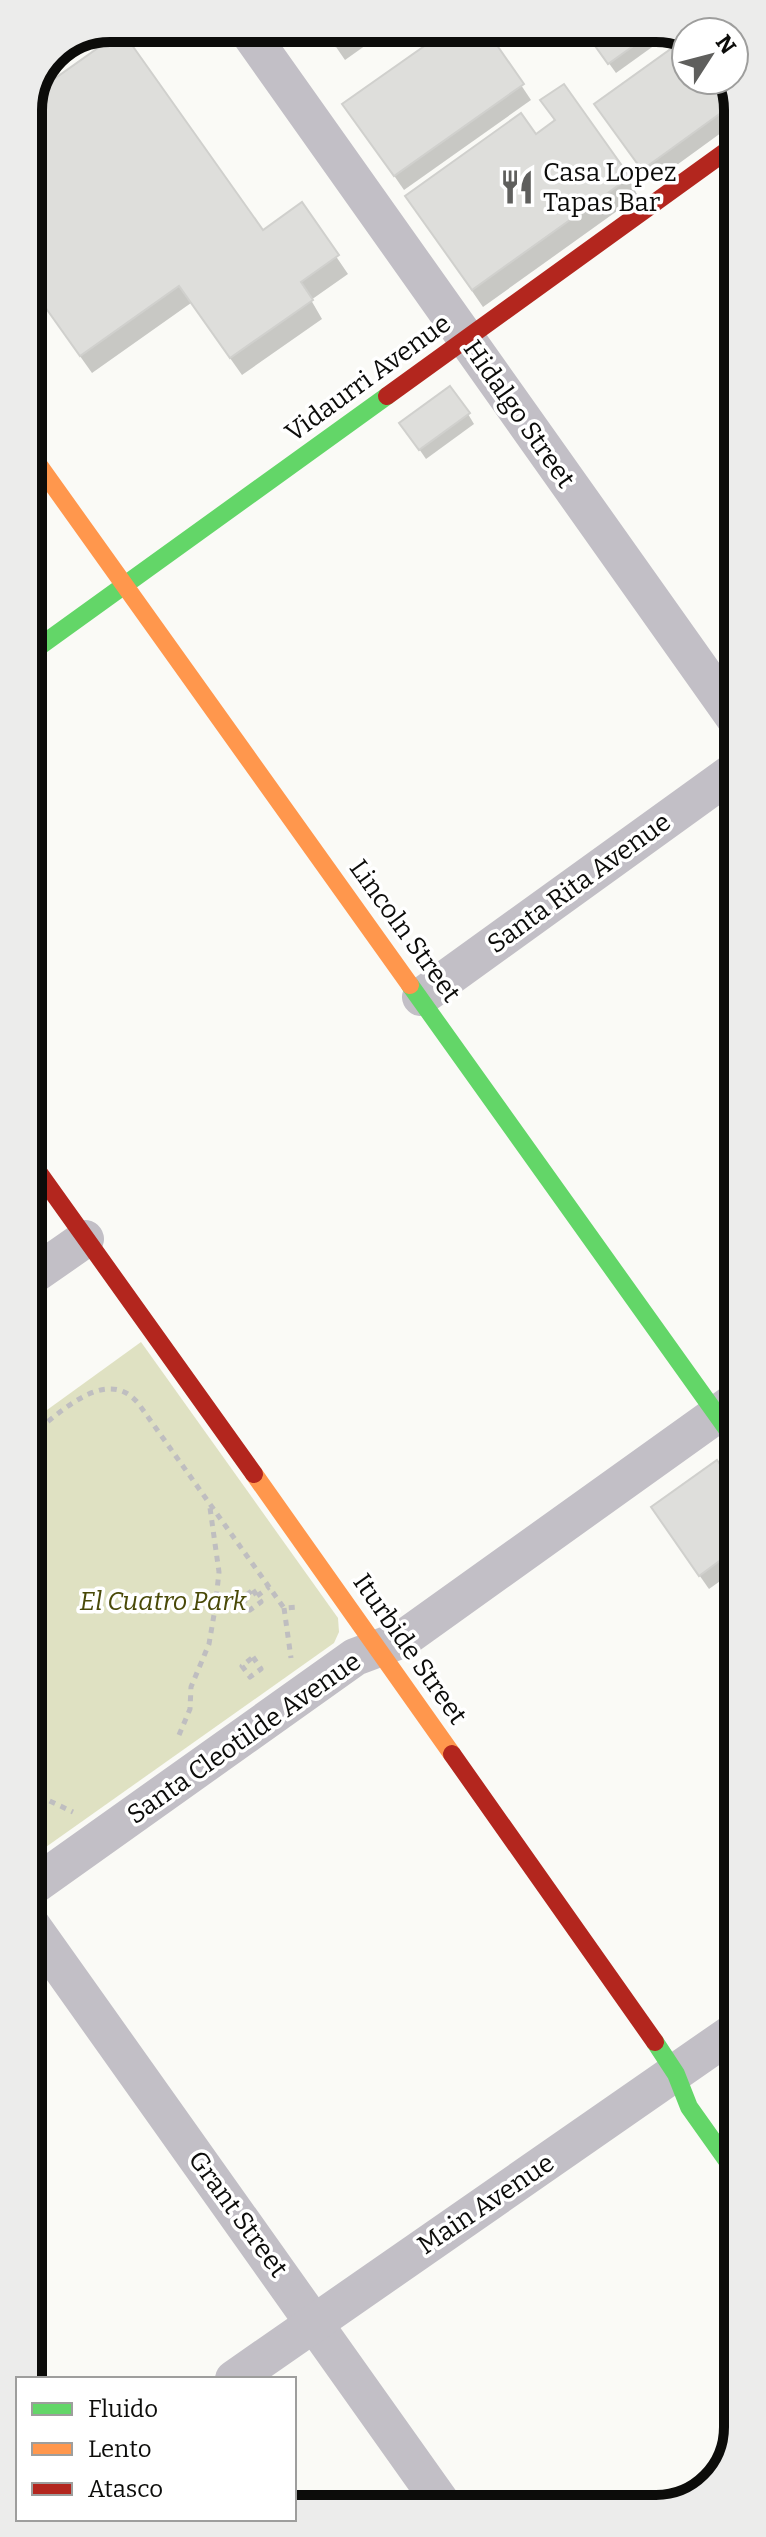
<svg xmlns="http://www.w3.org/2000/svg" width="766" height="2537" viewBox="0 0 766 2537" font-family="Bitter,serif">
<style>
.green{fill:#dfe1c2}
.shadow{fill:#0003}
.building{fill:#dededb;stroke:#d0d0cd;stroke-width:2}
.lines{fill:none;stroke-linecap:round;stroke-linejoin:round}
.path{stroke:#bfbec0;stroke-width:5;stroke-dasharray:6 6;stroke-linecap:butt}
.street{stroke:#c2bfc6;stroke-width:38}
.fast{stroke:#63d668;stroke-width:18}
.slow{stroke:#ff974d;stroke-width:18}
.jam{stroke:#b3261e;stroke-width:18}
.labels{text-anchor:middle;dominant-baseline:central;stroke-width:7;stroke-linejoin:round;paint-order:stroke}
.poi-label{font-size:26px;fill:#0c0c0a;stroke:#fff;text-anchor:start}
.street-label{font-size:26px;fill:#0c0c0a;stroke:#fff}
.park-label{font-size:26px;font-style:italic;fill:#494908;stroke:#fff}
.rim{fill:none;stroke:#0c0c0a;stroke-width:10}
</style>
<rect width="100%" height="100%" fill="#fafaf6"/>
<polygon class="green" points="141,1342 338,1618 339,1632 334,1643 29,1859 29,1423"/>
<g class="shadow">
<polygon points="323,28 390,28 345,60"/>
<polygon points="483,28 531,100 404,190 345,105"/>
<polygon points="584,29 666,29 673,32 616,73"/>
<polygon points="686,40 686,80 728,80 736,94 736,122 652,183 605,119"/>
<polygon points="543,101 628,178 638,196 483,307 407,197 536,137 555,122"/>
<polygon points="301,205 348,274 311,300 322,319 242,375 191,303 92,373 28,283 263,232"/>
<polygon points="468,414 474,424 426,459 408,433"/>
<polygon points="716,1463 737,1492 737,1569 709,1589 662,1522"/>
</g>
<g class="building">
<polygon points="323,28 361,28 336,46"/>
<polygon points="435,28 485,28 524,84 394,176 342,104 440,35"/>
<polygon points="583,29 657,29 608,64"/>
<polygon points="122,31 263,230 302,202 339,255 301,282 313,300 230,358 179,286 80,356 28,283 28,105 33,94"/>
<polygon points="686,38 686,80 728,80 736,94 736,102 642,170 594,104"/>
<polygon points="564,84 630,177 472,290 405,196 521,113 536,134 555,120 540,100"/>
<polygon points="450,386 470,413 419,450 399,423"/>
<polygon points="717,1460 737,1489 737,1548 699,1576 651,1507"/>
</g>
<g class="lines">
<g class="path">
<path d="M29,1436C58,1416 105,1364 138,1403L284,1608L299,1607"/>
<polygon points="253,1590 261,1602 250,1610 242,1598"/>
<polyline points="257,1596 269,1587"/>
<polyline points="284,1608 291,1658"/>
<polygon points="253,1657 261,1669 250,1677 242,1666"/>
<polyline points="179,1735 190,1709 191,1687 209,1644 215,1609 219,1572 210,1508"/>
<polyline points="29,1786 36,1796"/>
<polyline points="29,1801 37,1795 73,1812"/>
</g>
<g class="street">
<polyline points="246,28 737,721"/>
<polyline points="421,997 737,769"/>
<polyline points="29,1278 85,1239"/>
<polyline points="29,1889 355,1657 403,1639 737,1400"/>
<polyline points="29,1922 445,2508"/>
<polyline points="234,2379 738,2029"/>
</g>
<g class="fast">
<polyline points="29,654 387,396"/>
<polyline points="410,985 737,1443"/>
<polyline points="655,2042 676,2074 689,2107 738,2176"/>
</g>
<g class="slow">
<polyline points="28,450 410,985"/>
<polyline points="254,1474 452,1754"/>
</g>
<g class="jam">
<polyline points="387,396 736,144"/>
<polyline points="29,1159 254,1474"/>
<polyline points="452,1754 655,2042"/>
</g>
</g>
<defs>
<g id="restaurant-bare" transform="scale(2.76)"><path d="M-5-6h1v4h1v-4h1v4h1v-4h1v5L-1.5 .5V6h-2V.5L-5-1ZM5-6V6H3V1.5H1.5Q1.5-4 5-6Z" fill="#5f5f5d" stroke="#fff" stroke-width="2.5" paint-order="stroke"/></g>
</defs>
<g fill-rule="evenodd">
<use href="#restaurant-bare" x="517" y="187"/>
</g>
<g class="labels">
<g class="poi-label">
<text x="543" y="172">Casa Lopez<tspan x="543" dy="30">Tapas Bar</tspan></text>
</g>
<g class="street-label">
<text transform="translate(368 378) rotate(-36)">Vidaurri Avenue</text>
<text transform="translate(519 414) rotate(55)">Hidalgo Street</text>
<text transform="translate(579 883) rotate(-36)">Santa Rita Avenue</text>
<text transform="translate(405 931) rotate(54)">Lincoln Street</text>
<text transform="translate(410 1649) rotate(55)">Iturbide Street</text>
<text transform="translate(244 1738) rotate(-35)">Santa Cleotilde Avenue</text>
<text transform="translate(486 2204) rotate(-34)">Main Avenue</text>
<text transform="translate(238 2214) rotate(54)">Grant Street</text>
</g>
<g class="park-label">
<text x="163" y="1601">El Cuatro Park</text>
</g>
</g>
<path d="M0 0H766V2537H0ZM110 42H656A68 68 0 0 1 724 110V2427A68 68 0 0 1 656 2495H110A68 68 0 0 1 42 2427V110A68 68 0 0 1 110 42Z" fill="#ececeb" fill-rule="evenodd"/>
<path class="rim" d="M110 42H656A68 68 0 0 1 724 110V2427A68 68 0 0 1 656 2495H110A68 68 0 0 1 42 2427V110A68 68 0 0 1 110 42Z"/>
<rect x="16" y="2377" width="280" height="144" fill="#ffffff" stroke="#9e9e9d" stroke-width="2"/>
<rect x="32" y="2403" width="40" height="12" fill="#63d668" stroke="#9e9e9d" stroke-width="2"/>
<text x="88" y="2417" font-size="24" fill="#0c0c0a">Fluido</text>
<rect x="32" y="2443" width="40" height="12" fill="#ff974d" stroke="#9e9e9d" stroke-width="2"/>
<text x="88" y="2457" font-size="24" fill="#0c0c0a">Lento</text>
<rect x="32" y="2483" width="40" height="12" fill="#b3261e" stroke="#9e9e9d" stroke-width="2"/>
<text x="88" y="2497" font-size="24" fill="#0c0c0a">Atasco</text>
<g transform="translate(710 56) rotate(54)"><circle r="38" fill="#ffffff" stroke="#9e9e9d" stroke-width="2"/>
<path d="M0-6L14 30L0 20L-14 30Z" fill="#5f5f5d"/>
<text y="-12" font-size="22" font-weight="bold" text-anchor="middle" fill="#0c0c0a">N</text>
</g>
</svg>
